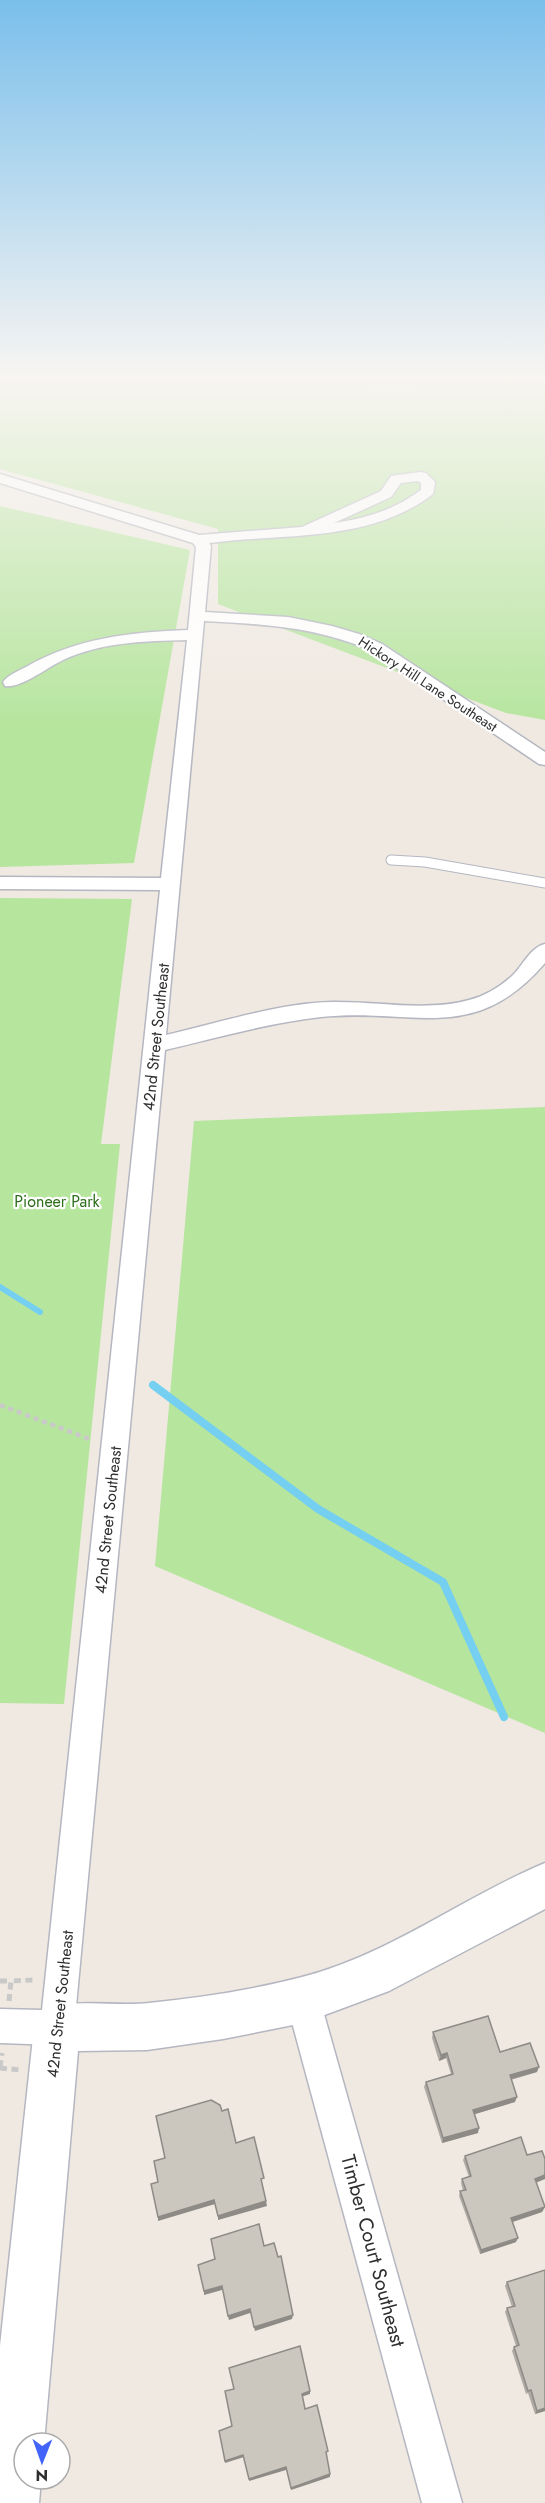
<svg xmlns="http://www.w3.org/2000/svg" width="545" height="2503" viewBox="0 0 545 2503" font-family="Jost,sans-serif">
<style>
.green{fill:#b6e59e}
.pitch{fill:#c9ec9a}
.lines{fill:none;stroke-linecap:round;stroke-linejoin:round}
.stream-far1{stroke:#75cff0;stroke-width:6}
.stream{stroke:#75cff0;stroke-width:8}
.lane-casing{stroke:#b4b7c1;stroke-width:11}
.street-casing{stroke:#b4b7c1;stroke-width:3}
.secondary-casing{stroke:#b4b7c1;stroke-width:3}
.path-far1{stroke:#c9c9c9;stroke-width:4.5;stroke-dasharray:5 4;stroke-linecap:butt}
.path{stroke:#c9c9c9;stroke-width:5;stroke-dasharray:7 4.5;stroke-linecap:butt}
.lane{stroke:#fff;stroke-width:9}
.street{fill:#fff;fill-rule:evenodd}
.secondary{fill:#fff;fill-rule:evenodd}
.wall{fill:#afaba4}
.shaded-wall{fill:#8e8b86}
.building{fill:#cbc7bf;stroke:#8e8b86;stroke-width:1.5}
.labels{text-anchor:middle;dominant-baseline:central;stroke-width:4.5;stroke-linejoin:round;paint-order:stroke}
.far-street-label{font-size:14px;fill:#2e2e2e;stroke:#fff}
.street-label{font-size:16px;fill:#2e2e2e;stroke:#fff}
.park-label{font-size:16px;fill:#2c6e1b;stroke:#fff}
.near-street-label{font-size:20px;fill:#2e2e2e;stroke:#fff}
</style>
<rect width="100%" height="100%" fill="#efe9e1"/>
<g class="green">
<polygon points="0,375 545,375 545,720 506,713 218,604 218,529 0,469"/>
<polygon points="0,506 190,550 134,863 0,867"/>
<polygon points="0,898 132,899 101,1144 120,1144 64,1704 0,1703"/>
<polygon points="545,1107 545,1733 155,1566 194,1121"/>
</g>
<polygon class="pitch" points="412,385 417,393 376,396 371,388"/>
<g class="lines">
<polyline class="stream-far1" points="0,1287 40,1312"/>
<polyline class="stream" points="153,1385 318,1509 443,1582 504,1717"/>
<g class="lane-casing">
<polyline id="lane" points="391,860 425,862 545,883"/>
</g>
<g class="street-casing">
<g id="street">
<path d="M421,472L426,473L435,482L433,494C369,543 285,533 209,543L211,546L205,612L288,617L332,626L359,634L382,644L545,752V765L539,764L370,650C316,627 263,624 204,621L166,1035C219,1023 278,1003 332,1002C377,1001 426,1012 469,1000C485,996 501,986 513,975C523,965 531,947 545,944V963C473,1047 413,1007 321,1017C268,1023 216,1038 165,1050L74,2028L69,2040L57,2045L0,2043V2009L42,2010L160,890L0,889V877L161,878L187,640C145,641 102,642 63,660C48,667 20,689 5,686L3,682C8,675 18,671 26,667C76,638 131,632 188,630L196,547L193,543L0,483V474L199,535L302,527L381,491L391,476ZM418,481L421,483V490C394,510 367,518 334,523L391,497L401,483Z"/>
<polygon points="303,1983 315,1988 320,2000 462,2503 422,2503 286,2000 291,1988"/>
</g>
</g>
<g class="secondary-casing">
<path id="secondary" d="M545,1863V1909L389,1991L303,2023L223,2039L147,2050L78,2051L44,2443H24V2479H41L39,2503H0V2346L34,2028L40,2011C74,1997 113,2007 149,2003C199,1998 252,1990 302,1977C389,1955 463,1897 545,1863Z"/>
</g>
<polyline class="path-far1" points="0,1405 92,1440"/>
<g class="path">
<polyline points="0,1981 11,1981"/>
<polyline points="9,2001 11,1981 34,1980"/>
<polyline points="0,2067 2,2053"/>
<polyline points="0,2068 21,2070"/>
</g>
<use href="#lane" class="lane"/>
<use href="#street" class="street"/>
<use href="#secondary" class="secondary"/>
</g>
<g class="wall">
<polygon points="433,2032 500,2052 537,2072 511,2080 515,2102 475,2114 478,2133 442,2143 424,2087 426,2082 451,2074 446,2058 439,2061 432,2038"/>
<polygon points="465,2156 536,2182 545,2207 542,2212 513,2222 516,2242 480,2254 459,2196 460,2191 463,2191 461,2183 462,2179 469,2177 463,2160"/>
<polygon points="545,2270 545,2411 535,2414 528,2393 526,2394 512,2351 514,2347 516,2346 505,2312 507,2308 512,2307 505,2286 507,2282"/>
</g>
<g class="shaded-wall">
<polygon points="447,2053 446,2058 439,2061 441,2055"/>
<polygon points="539,2067 537,2072 508,2080 510,2075"/>
<polygon points="517,2097 515,2102 472,2115 473,2110"/>
<polygon points="479,2128 478,2133 442,2143 443,2138"/>
<polygon points="545,2175 545,2179 533,2184 535,2179"/>
<polygon points="214,2200 215,2204 158,2221 158,2217"/>
<polygon points="266,2201 267,2206 218,2220 218,2216"/>
<polygon points="545,2207 542,2212 509,2223 511,2218"/>
<polygon points="518,2238 516,2242 480,2254 481,2250"/>
<polygon points="222,2286 222,2290 204,2295 204,2291"/>
<polygon points="250,2309 250,2313 229,2320 228,2316"/>
<polygon points="293,2315 292,2319 255,2331 254,2327"/>
<polygon points="310,2391 310,2394 301,2397 302,2394"/>
<polygon points="545,2408 545,2411 535,2414 537,2411"/>
<polygon points="243,2455 244,2457 225,2463 225,2461"/>
<polygon points="286,2467 286,2470 249,2481 249,2479"/>
<polygon points="330,2474 330,2477 291,2490 291,2488"/>
</g>
<g class="building">
<polygon points="488,2016 500,2052 530,2043 539,2067 510,2075 517,2097 473,2110 479,2128 443,2138 426,2082 453,2074 447,2053 441,2055 433,2032"/>
<polygon points="211,2100 220,2105 222,2111 228,2109 236,2143 254,2137 264,2178 261,2179 266,2201 218,2216 214,2200 158,2217 151,2184 158,2182 154,2161 165,2158 156,2116"/>
<polygon points="521,2137 527,2155 542,2151 545,2159 545,2175 535,2179 545,2207 511,2218 518,2238 481,2250 460,2191 466,2190 462,2179 471,2176 465,2156"/>
<polygon points="259,2224 264,2246 274,2243 278,2257 281,2256 293,2315 254,2327 250,2309 228,2316 222,2286 204,2291 198,2265 215,2259 211,2239"/>
<polygon points="545,2270 545,2408 537,2411 531,2390 528,2391 514,2347 519,2345 507,2308 515,2306 507,2282"/>
<polygon points="300,2346 310,2391 302,2394 305,2409 317,2405 328,2451 326,2452 330,2474 291,2488 286,2467 249,2479 243,2455 225,2461 219,2431 232,2426 225,2391 234,2389 229,2368"/>
</g>
<linearGradient id="sky" x2="0" y2="1"><stop stop-color="#7abfeb"/><stop offset="0.52" stop-color="#f8f5f2"/><stop offset="1" stop-color="#f8f5f2" stop-opacity="0"/></linearGradient>
<rect width="545" height="726" fill="url(#sky)"/>
<g class="labels">
<g class="far-street-label">
<text transform="translate(428 684) rotate(33)">Hickory Hill Lane Southeast</text>
</g>
<g class="street-label">
<text transform="translate(156 1037) rotate(-84)">42nd Street Southeast</text>
<text transform="translate(108 1520) rotate(-84)">42nd Street Southeast</text>
<text transform="translate(60 2004) rotate(-84)">42nd Street Southeast</text>
</g>
<g class="park-label">
<text x="57" y="1201">Pioneer Park</text>
</g>
<g class="near-street-label">
<text transform="translate(373 2251) rotate(75)">Timber Court Southeast</text>
</g>
</g>
<g transform="translate(42 2461) rotate(181)"><circle r="28" fill="#ffffff" stroke="#ababab" stroke-width="1.5"/>
<path d="M0-4.5L10 22L0 15L-10 22Z" fill="#4264fb"/>
<text y="-9" font-size="16" font-weight="bold" text-anchor="middle" fill="#2e2e2e">N</text>
</g>
</svg>
